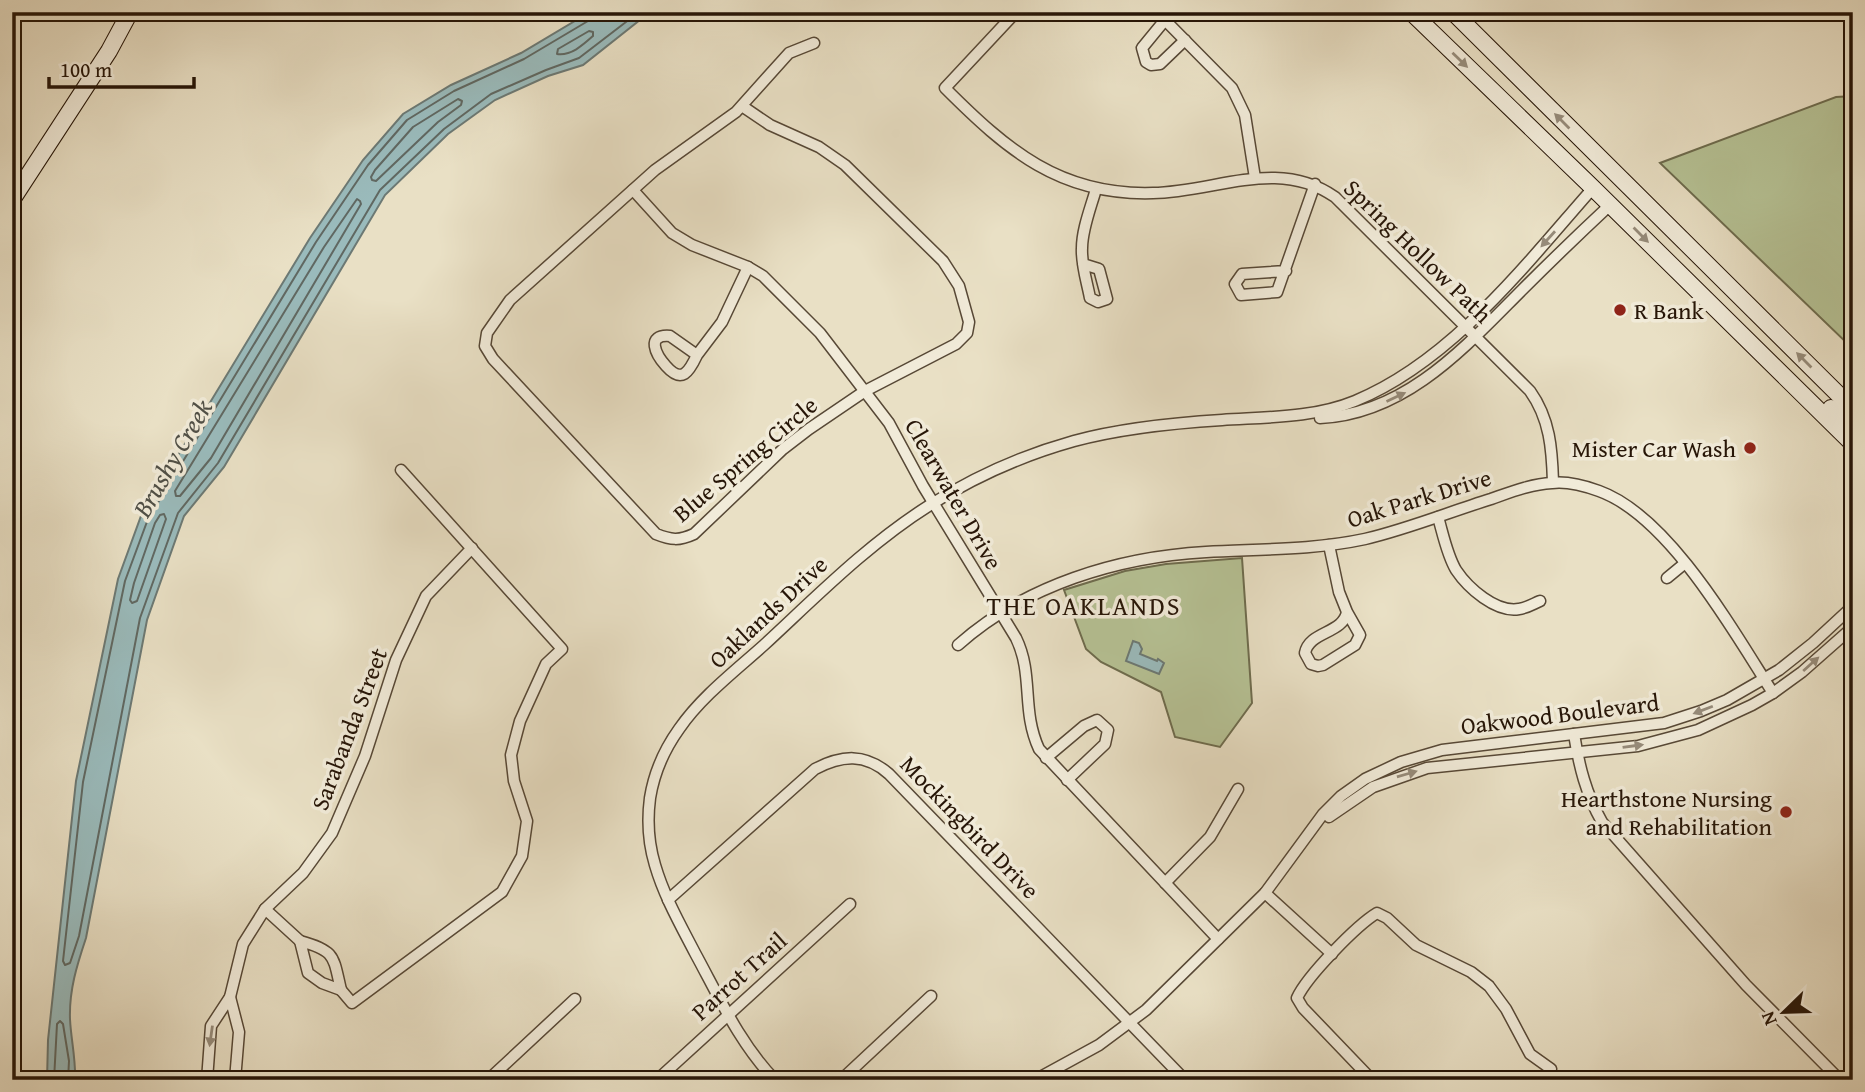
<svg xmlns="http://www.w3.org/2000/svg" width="1865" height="1092" viewBox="0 0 1865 1092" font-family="'Gentium Book Plus',serif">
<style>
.green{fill:#b6c295;stroke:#6e6c4e;stroke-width:2}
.water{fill:#9abbbc;stroke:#6c7974;stroke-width:2}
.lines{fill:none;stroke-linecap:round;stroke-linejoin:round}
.shore{stroke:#606862;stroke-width:2}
.minor-casing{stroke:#574836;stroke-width:13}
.secondary-casing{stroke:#261507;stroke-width:18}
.minor{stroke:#f1ebd9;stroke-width:10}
.secondary{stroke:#f1ebd9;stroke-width:16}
.oneway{fill:#968b7a}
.poi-dot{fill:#8f2418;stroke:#f1ebd9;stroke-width:2.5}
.labels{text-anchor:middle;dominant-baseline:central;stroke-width:7;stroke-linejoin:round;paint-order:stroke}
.street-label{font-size:24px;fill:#261507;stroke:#f1ebd9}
.poi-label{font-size:24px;fill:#261507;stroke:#f1ebd9;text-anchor:end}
.water-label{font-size:26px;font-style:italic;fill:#4f4f46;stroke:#f1ebd9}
.neighbourhood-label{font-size:26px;letter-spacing:2px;fill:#261507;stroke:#f1ebd9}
</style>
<rect width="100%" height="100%" fill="#e9e0c5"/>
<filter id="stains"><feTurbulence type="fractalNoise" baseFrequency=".00286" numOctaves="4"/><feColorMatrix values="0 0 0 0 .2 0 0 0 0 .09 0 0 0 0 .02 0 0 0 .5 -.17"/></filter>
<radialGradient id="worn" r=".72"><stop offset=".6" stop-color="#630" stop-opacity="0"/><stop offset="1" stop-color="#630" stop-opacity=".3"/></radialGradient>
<g class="green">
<polygon points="1853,96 1853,349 1660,163 1836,97"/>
<polygon points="1242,558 1252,703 1220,747 1175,737 1161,692 1101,662 1086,649 1064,590 1125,571 1166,564"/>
</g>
<g class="water">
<path d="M590,12H650L583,65L548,76L495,100L448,134L385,195L224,467L184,516L147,620L86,938C77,965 69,990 70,1019C71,1040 76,1059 75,1080H47L48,1040L76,781L118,579L141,516L310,238L363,160L403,114L451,85L521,53Z"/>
<polygon points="1133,641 1139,643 1142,649 1140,654 1157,661 1158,659 1164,663 1159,674 1126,661"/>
</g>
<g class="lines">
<g class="shore">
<polyline points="592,12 588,21 524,59 454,91 407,120 368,165 316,242 148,519 125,581 83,782 63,961 65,965 70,963 79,936 140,618 178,513 218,463 380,190 444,129 491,94 546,70 579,58 639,12"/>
<path d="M589,31L593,32V36C583,45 571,56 557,54L558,49Z"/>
<polygon points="458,99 462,101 461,105 438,122 376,181 372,180 371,177 375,170 413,127"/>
<polygon points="357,199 360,201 361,204 211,458 180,496 176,496 175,491 324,247"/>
<polygon points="164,514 166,519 137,601 132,603 130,600 134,583 155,523 160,515"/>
<polyline points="54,1080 57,1024 60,1021 63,1024 69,1061 68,1080"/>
</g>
<g class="minor-casing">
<g id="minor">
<path d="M1016,12L945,88C1007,150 1060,196 1153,193C1216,192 1278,157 1335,197L1530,391C1550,419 1552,449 1553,482"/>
<polyline points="1157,12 1232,88 1245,115 1255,178"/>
<polyline points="1165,20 1142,48 1146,62 1151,65 1160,64 1185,40"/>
<path d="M742,106L770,125L819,147L845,165L943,261L959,286L969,322L967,333L956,344L865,391L809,429L783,449L694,534C679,541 671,540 656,534L493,359L485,346L487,333L510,300L655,170L736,112L789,53L814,43"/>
<path d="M633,190L672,233L692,245L748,267L763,276L820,333L889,423L923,486L1016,638C1034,675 1021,710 1039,749L1218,939"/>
<path d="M1083,264L1099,269L1107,299L1098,302L1090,298C1087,282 1081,264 1082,248C1082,229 1091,207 1096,189"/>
<polyline points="1286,271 1242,274 1235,284 1241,295 1277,292 1315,184"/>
<path d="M697,355C689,372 682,384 666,366C656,355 645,334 670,336L697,355L722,322L748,267"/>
<path d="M1320,418C1406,414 1465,347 1522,290C1551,261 1580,233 1610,205"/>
<path d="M1438,517C1443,534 1447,555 1456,570C1468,588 1496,613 1519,609C1527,608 1533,604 1540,601"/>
<path d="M1329,545L1339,592L1347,612C1343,634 1309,631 1305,653L1311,664L1318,666L1323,665L1355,645L1360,635L1347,612"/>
<polyline points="1667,578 1684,564"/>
<path d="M958,645C1025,585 1118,557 1206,552C1259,549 1314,550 1365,539C1408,529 1449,512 1491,499C1511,492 1531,484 1552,483C1568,481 1585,486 1599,491C1669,516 1734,632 1773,693"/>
<path d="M1574,734C1579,766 1586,794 1602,822L1746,985L1840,1080"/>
<polyline points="1046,758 1084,726 1097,720 1108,730 1105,744 1067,780"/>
<polyline points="1329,817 1373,787 1427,768 1638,746 1698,730 1752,705 1773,693 1802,672 1853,627"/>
<polyline points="1165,883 1210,837 1238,789"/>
<polyline points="1265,893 1332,954"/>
<path d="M668,900L815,769C842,755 865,753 889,774L1185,1080"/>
<polyline points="265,909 300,941"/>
<path d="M300,941C336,951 333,956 341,990L322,983L308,973Z"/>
<polyline points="341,990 352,1003 502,892 522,856 527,821 514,781 511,755 520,721 546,664 562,649 401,470"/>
<polyline points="230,997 239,1032 235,1080"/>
<polyline points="207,1080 211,1026 230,997 243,944 265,909 303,873 332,833 365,756 396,660 426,596 472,548"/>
<polyline points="488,1080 575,999"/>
<polyline points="657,1080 850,904"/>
<path d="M775,1080C740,1044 719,997 695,953C680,924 664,896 655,865C648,842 647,821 650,798C654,773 664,750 679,729C701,697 735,671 764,645C817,596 868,544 930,505C974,477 1024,455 1074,441C1122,428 1173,423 1222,420C1266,417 1314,418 1355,401C1452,361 1526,264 1593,188"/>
<polyline points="841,1080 931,996"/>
<polyline points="1035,1080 1099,1045 1146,1010 1265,893 1323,814 1341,796 1365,779 1401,762 1442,750 1664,723 1701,711 1727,700 1779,670 1813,643 1853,606"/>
<path d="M1372,1080L1303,1008L1297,998C1307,976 1357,925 1377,913L1387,918L1416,945L1471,972L1489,986L1506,1009L1530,1054L1551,1069"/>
</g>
</g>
<g class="secondary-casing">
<g id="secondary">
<polyline points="1411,12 1593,188 1853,444"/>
<polyline points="1453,12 1853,409"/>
<polyline points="12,200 109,51 130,12"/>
<polyline points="1831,408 1853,428"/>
</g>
</g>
<use href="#minor" class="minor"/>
<use href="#secondary" class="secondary"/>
</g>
<defs><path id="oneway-solid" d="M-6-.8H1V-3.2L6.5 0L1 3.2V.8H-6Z" transform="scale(1.75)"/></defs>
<g class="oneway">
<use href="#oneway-solid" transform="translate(1460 60) rotate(44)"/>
<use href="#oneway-solid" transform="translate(1562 121) rotate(-135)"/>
<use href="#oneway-solid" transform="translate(1641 235) rotate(45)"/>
<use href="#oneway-solid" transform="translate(1548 239) rotate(132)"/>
<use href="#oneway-solid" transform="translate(1804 360) rotate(-135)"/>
<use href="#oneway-solid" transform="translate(1396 397) rotate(-25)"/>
<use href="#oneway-solid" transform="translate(1811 664) rotate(-42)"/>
<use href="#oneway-solid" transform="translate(1703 710) rotate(159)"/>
<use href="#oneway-solid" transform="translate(1633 746) rotate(-8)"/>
<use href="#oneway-solid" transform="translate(1407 774) rotate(-16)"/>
<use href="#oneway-solid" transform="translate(211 1036) rotate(98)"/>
</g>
<g class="poi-dot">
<circle cx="1620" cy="310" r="7"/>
<circle cx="1750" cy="448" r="7"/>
<circle cx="1786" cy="812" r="7"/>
</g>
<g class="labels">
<g class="street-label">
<text transform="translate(1418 251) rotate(44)">Spring Hollow Path</text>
<text transform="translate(745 459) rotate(-40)">Blue Spring Circle</text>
<text transform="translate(954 494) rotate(60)">Clearwater Drive</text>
<text transform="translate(1419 498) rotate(-17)">Oak Park Drive</text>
<text transform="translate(768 612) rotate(-43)">Oaklands Drive</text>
<text transform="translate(1560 714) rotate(-7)">Oakwood Boulevard</text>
<text transform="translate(349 729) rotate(-69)">Sarabanda Street</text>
<text transform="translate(970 827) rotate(46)">Mockingbird Drive</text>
<text transform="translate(739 976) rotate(-42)">Parrot Trail</text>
</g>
<g class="poi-label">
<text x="1634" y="310" text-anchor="start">R Bank</text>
<text x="1736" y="448">Mister Car Wash</text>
<text x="1772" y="798">Hearthstone Nursing<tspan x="1772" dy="28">and Rehabilitation</tspan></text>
</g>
<g class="water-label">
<text transform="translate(172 458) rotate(-60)">Brushy Creek</text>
</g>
<g class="neighbourhood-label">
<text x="1084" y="605">THE OAKLANDS</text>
</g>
</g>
<rect width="1865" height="1092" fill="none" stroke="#e9e0c5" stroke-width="42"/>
<rect x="14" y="14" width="1837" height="1064" fill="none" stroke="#261507" stroke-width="3.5"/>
<rect x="21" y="21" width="1823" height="1050" fill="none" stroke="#261507" stroke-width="2"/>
<g transform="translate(1784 1012) rotate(247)" stroke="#f1ebd9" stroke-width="5" paint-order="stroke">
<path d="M0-5L12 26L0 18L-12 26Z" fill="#261507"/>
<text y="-10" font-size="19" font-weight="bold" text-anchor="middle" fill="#261507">N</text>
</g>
<path d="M49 77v10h145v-10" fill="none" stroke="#261507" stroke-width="3.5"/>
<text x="60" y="77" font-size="21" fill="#261507" stroke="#f1ebd9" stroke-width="5" paint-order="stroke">100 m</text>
<rect width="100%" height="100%" filter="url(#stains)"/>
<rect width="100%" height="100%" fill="url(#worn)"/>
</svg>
